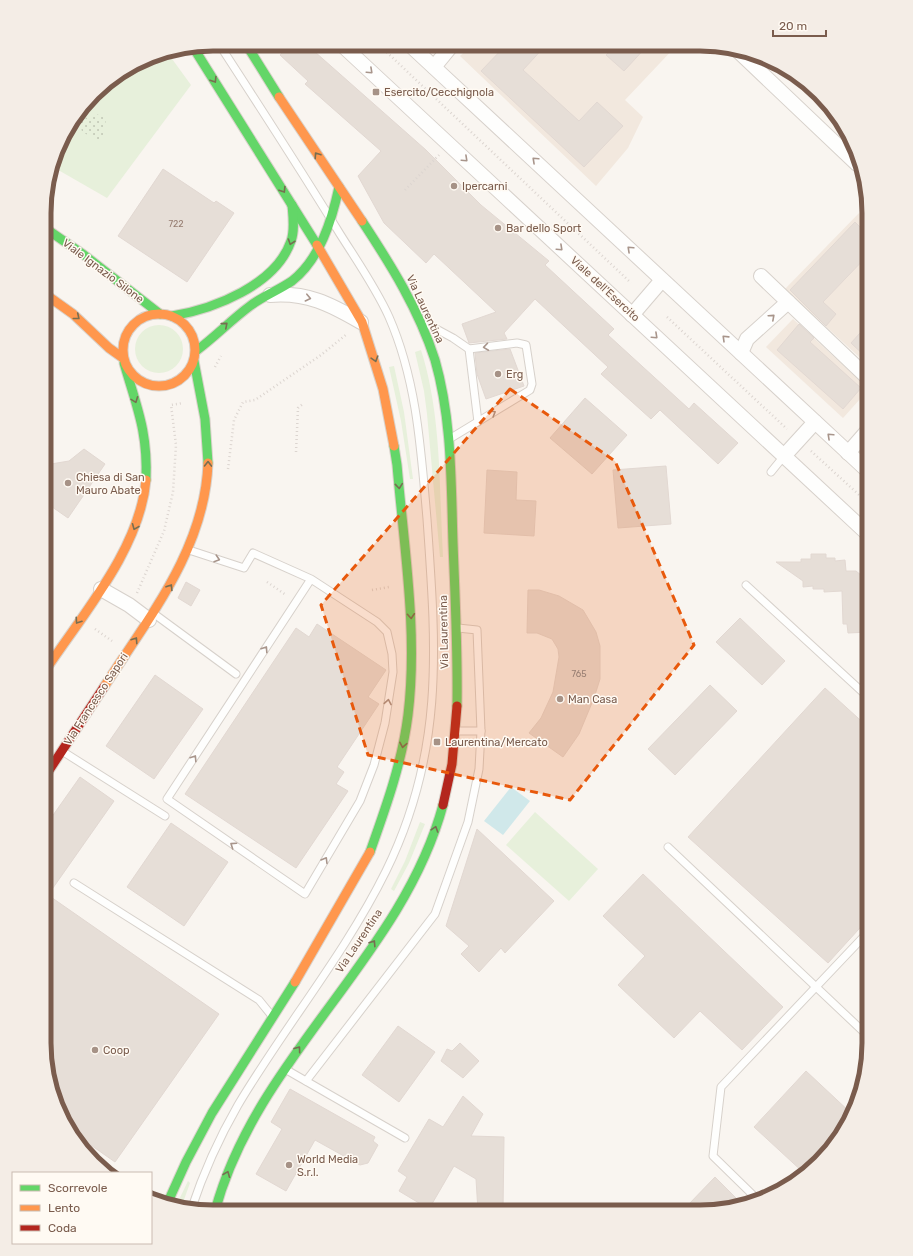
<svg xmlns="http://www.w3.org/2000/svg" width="913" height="1256" viewBox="0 0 913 1256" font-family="Rubik,sans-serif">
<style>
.residential{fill:#f2e8de}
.green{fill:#e7f0db}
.park{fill:url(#park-dots)}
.water{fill:#d0e8ea}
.building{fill:#e6ded7;stroke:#e2d8d2}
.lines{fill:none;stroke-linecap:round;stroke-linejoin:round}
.lane-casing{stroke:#d7d1cb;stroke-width:9}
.street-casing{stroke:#d7d1cb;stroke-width:16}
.fast-casing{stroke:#d9d2cb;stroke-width:11}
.slow-casing{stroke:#d9d2cb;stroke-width:11}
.jam-casing{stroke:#d9d2cb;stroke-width:11}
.path{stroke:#dcd5d0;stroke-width:2.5;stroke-dasharray:1 3;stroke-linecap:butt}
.lane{stroke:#fefefd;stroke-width:7}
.street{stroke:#fefefd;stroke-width:14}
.fast{stroke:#63d668;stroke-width:9}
.slow{stroke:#ff974d;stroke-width:9}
.jam{stroke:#b3261e;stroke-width:9}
.oneway{stroke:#a8958b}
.oneway2{stroke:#776e51}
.marked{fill:#e8590c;fill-opacity:0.2;stroke:#e8590c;stroke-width:3;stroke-dasharray:8 5;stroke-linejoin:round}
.poi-dot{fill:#a69286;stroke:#fffaf3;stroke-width:1.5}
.labels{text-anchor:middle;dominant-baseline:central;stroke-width:3;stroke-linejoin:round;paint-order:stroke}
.number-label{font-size:9px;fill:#977e72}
.poi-label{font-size:11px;fill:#7a5c4d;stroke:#fffaf3;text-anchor:start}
.street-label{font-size:11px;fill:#7a5c4d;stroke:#fffaf3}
.rim{fill:none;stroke:#7a5c4d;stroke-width:5}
</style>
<defs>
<pattern id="park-dots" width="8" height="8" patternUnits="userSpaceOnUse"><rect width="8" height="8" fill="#e7f0db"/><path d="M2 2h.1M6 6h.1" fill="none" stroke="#c0c6b4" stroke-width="1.8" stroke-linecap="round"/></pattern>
</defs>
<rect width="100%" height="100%" fill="#f9f5f0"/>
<g class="residential">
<polygon points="472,45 677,45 625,100 643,117 628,148 596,186 460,56"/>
<polygon points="863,209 869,215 869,366 785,289"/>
<polygon points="793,319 869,389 843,418 766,347"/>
</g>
<g class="green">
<polygon points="167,52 191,85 107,198 53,167 67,129 102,86 159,53"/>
<circle cx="159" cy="349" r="24"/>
<path d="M421,350C442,416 439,489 443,557H440L427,414L424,391L415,352Z"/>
<polygon points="394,366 404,412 413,479 410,479 401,421 389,367"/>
<polygon points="535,812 598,869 569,901 506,845"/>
<polygon points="420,822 425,824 409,863 394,891 391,889 405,861"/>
<polygon points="188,1181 190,1183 181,1208 176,1206"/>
</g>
<polygon class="park" points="94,113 106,118 104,139 100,141 82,132 80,122"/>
<polygon class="water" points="511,787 530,801 503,835 484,821"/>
<g class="building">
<polygon points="290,44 306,44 426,150 481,205 549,261 545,265 614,329 608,335 689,409 694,403 738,443 718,464 660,410 651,419 601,374 608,367 535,299 504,333 507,339 469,343 462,324 496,312 434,254 426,263 384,223 358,176 381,151 305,84 308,81 280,55"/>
<polygon points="506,45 546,45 523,70 579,121 597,102 623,126 584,167 481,71"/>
<polygon points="616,45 648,45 624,71 606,55"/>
<polygon points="163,169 214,203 216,201 234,213 187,282 118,236"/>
<polygon points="855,222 869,236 869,254 823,302 836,314 826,326 790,290"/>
<polygon points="799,324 814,338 810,342 861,388 843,409 777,350"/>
<polygon points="860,333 869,340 869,360 851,343"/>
<polygon points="510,349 524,386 486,399 477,374 475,353"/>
<polygon points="585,398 627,435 592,474 550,438"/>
<polygon points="84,449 105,464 68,518 45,502 45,465 69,461"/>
<polygon points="666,466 671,524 618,528 613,470"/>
<polygon points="487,470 517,472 516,500 536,501 534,536 484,533"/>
<polygon points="811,554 826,554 826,558 835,558 835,561 845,560 846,571 856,571 867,580 869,632 848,633 847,624 843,624 842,591 824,592 824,589 813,589 813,586 803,587 803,581 776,562 801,562 801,559 811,559"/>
<polygon points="186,582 200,590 191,606 178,598"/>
<polygon points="528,590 539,590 559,596 583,610 596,632 600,646 600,679 594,698 579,734 563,757 529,733 541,718 553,692 559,657 558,649 552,639 537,633 527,633"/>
<polygon points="740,618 785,661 762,685 716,642"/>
<polygon points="317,624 386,670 368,697 379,704 337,767 344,772 336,784 348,791 296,868 185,794 296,628 309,637"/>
<polygon points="155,675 203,709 154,779 106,746"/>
<polygon points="710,685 737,711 675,775 648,749"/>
<polygon points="825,688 869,728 869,918 828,963 688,837"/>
<polygon points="80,777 114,801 48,895 219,1014 115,1162 75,1134 61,1117 44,1043 44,828"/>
<polygon points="171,823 228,862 184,926 127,887"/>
<polygon points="477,829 554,901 505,953 501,948 479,972 461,954 469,946 446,926"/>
<polygon points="643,874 783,1007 742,1050 700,1011 674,1038 618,985 645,956 603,916"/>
<polygon points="398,1026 435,1052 399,1102 362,1075"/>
<polygon points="460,1043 479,1061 463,1078 441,1061 447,1049 452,1051"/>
<polygon points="806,1071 852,1114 840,1137 811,1170 805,1174 754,1127"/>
<polygon points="290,1089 375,1137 373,1141 378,1145 368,1163 360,1165 315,1140 286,1191 256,1174 282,1129 271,1122"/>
<polygon points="463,1096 483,1114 471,1136 504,1137 503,1211 478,1211 476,1179 454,1166 429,1209 399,1191 407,1177 398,1171 429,1119 443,1127"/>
<polygon points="715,1177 741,1203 697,1212 689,1204"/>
</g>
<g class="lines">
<g class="lane-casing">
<g id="lane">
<polyline points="427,324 453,338 469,349 517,343 526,345 532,384 530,390 451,438"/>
<polyline points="469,349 478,422"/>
<polyline points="771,472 784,456"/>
<polyline points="189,550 244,568 253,553 311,579 377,622 387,632 392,654 393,672 390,691 385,723 374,765 360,801 305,894 167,799 311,579"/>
<polyline points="746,585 869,698"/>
<polyline points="153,613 236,674"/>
<polyline points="457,731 481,731"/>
<polyline points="62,751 165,816"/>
<polyline points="668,847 869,1037"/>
<polyline points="74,883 259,1000 272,1016"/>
<polyline points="285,1069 405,1138"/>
<polyline points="306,1081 435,914 468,822 479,769 481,731 477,630 458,628"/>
<polyline points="757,1199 713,1156 721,1087 869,931"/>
<path d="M191,1210C203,1174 219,1138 238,1105C285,1026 345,954 386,871C445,751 436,647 427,519C421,450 417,381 389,317C376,288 357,261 340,234C301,170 260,107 219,44"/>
</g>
</g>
<g class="street-casing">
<g id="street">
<polyline points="341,44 869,535"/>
<polyline points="410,45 869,472"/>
<polyline points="737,50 857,164"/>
<polyline points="434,67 452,45"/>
<polyline points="761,276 869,379"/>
<path d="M270,295C307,292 330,304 361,322"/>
<polyline points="632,315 662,280"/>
<polyline points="741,353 747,339 788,302"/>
<polyline points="848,453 869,429"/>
<polyline points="784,456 815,422"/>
<polyline points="101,589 129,605 149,620"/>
</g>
</g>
<g class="fast-casing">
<g id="fast">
<polyline points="246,44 279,97"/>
<polyline points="193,47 317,245"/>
<path d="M362,221C391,265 419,310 435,360C452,419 451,482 453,543C455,597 458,652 457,706"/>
<polyline points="45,228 84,255 160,314"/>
<path d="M172,316C214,309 276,285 291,241C295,230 293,217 292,205"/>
<path d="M196,351C215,337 231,320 250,306C263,296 279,290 292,281C320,259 332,220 339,187"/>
<polyline points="194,361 205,419 208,463"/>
<path d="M124,363C137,408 148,432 146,480"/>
<path d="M370,852C386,807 402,763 408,715C418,633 404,547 397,465L394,446"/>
<polyline points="167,1204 186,1162 212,1113 295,982"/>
<path d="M215,1211C257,1056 402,957 443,805"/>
</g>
</g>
<g class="slow-casing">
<g id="slow">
<polyline points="279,97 362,221"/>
<polyline points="317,245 362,322 383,389 394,446"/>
<polyline points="45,294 73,314 109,348 123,358"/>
<circle cx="159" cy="350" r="36"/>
<path d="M45,671C82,615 140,549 146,480"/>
<path d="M104,687C149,617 205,549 208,463"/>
<polyline points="295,982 370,852"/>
</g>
</g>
<g class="jam-casing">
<g id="jam">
<polyline points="44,778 104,687"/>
<polyline points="443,805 452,764 457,706"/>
</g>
</g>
<g class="path">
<polyline points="378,44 631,283"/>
<polyline points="405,190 439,155"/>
<polyline points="667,317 787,429"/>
<polyline points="215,367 221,356"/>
<polyline points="811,451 869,504"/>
<polyline points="296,452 298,408 304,403"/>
<polyline points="228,469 234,420 243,402 255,400 321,355 347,334"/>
<polyline points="267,582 286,595"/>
<polyline points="372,590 389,587"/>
<polyline points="137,593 164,531 173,492 176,445 171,405 183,403"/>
<polyline points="95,629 112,641"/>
</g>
<use href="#lane" class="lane"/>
<use href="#street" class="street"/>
<use href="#fast" class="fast"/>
<use href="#slow" class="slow"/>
<use href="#jam" class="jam"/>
</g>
<defs><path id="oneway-chevron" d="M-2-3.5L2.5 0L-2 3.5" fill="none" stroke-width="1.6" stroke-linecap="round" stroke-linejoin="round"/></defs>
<g class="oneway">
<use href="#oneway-chevron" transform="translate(370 71) rotate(43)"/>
<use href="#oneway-chevron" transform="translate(465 159) rotate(43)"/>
<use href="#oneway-chevron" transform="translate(535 160) rotate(-137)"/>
<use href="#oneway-chevron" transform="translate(560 248) rotate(43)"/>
<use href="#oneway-chevron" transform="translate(630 249) rotate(-137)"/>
<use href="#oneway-chevron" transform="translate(308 298) rotate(13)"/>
<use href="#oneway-chevron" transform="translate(772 317) rotate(-42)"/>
<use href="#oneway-chevron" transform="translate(655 336) rotate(43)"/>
<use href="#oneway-chevron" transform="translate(725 338) rotate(-136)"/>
<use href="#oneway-chevron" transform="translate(486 347) rotate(172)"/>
<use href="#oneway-chevron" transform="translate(493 413) rotate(-31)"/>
<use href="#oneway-chevron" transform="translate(830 436) rotate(-137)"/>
<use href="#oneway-chevron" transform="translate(217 559) rotate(18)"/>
<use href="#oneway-chevron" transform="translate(265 649) rotate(-57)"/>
<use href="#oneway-chevron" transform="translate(388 702) rotate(-80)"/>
<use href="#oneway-chevron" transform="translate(194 758) rotate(-57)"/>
<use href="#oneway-chevron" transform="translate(233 845) rotate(-146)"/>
<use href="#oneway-chevron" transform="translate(325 860) rotate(-59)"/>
</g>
<g class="oneway2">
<use href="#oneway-chevron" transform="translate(214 80) rotate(58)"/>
<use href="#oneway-chevron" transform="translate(317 155) rotate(-124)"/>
<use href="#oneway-chevron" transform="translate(283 190) rotate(58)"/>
<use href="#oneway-chevron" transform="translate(291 242) rotate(109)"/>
<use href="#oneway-chevron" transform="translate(77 317) rotate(39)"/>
<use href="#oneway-chevron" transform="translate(225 325) rotate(-41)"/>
<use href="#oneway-chevron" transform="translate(375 359) rotate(73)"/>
<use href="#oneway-chevron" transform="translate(135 400) rotate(69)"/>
<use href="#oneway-chevron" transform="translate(208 464) rotate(-89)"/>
<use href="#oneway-chevron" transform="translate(399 486) rotate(84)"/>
<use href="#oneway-chevron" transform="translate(135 527) rotate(112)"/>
<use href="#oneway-chevron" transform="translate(170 587) rotate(-58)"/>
<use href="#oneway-chevron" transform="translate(411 616) rotate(86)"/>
<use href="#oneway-chevron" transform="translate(78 621) rotate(124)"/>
<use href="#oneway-chevron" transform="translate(135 640) rotate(-56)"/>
<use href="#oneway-chevron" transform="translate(403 745) rotate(100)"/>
<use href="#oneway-chevron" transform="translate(435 829) rotate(-72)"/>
<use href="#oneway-chevron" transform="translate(373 943) rotate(-57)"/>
<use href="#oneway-chevron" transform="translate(298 1049) rotate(-54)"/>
<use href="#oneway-chevron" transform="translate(227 1174) rotate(-68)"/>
</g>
<path class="marked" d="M510,389L615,461L694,645L570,800L368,755L321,605Z"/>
<g class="poi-dot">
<rect x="372" y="88" width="8" height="8" rx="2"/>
<circle cx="454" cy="186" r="4"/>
<circle cx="498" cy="228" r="4"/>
<circle cx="498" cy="374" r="4"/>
<circle cx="68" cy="483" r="4"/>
<circle cx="560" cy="699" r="4"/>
<rect x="433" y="738" width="8" height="8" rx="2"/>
<circle cx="95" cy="1050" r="4"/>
<circle cx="289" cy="1165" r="4"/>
</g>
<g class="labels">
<g class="number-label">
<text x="176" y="224">722</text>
<text x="579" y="674">765</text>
</g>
<g class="poi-label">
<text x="384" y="92">Esercito/Cecchignola</text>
<text x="462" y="186">Ipercarni</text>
<text x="506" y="228">Bar dello Sport</text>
<text x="506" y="374">Erg</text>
<text x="76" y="477">Chiesa di San<tspan x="76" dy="13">Mauro Abate</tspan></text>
<text x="568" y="699">Man Casa</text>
<text x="445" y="742">Laurentina/Mercato</text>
<text x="103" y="1050">Coop</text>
<text x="297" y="1159">World Media<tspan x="297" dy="13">S.r.l.</tspan></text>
</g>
<g class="street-label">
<text transform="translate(103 271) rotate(37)">Viale Ignazio Silone</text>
<text transform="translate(605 289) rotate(43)">Viale dell'Esercito</text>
<text transform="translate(425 309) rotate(65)">Via Laurentina</text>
<text transform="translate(444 632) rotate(-91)">Via Laurentina</text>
<text transform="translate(96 699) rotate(-57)">Via Francesco Sapori</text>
<text transform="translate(359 941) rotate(-56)">Via Laurentina</text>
</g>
</g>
<path d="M0 0H913V1256H0ZM213 51H700A162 162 0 0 1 862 213V1043A162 162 0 0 1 700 1205H213A162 162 0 0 1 51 1043V213A162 162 0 0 1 213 51Z" fill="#f4ede6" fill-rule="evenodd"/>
<path class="rim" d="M213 51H700A162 162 0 0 1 862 213V1043A162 162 0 0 1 700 1205H213A162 162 0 0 1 51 1043V213A162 162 0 0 1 213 51Z"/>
<rect x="12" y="1172" width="140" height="72" fill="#fffaf3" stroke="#cabbb1"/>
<rect x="20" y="1185" width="20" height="6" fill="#63d668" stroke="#cabbb1"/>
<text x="48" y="1192" font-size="12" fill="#7a5c4d">Scorrevole</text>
<rect x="20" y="1205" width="20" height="6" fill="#ff974d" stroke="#cabbb1"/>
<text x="48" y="1212" font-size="12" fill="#7a5c4d">Lento</text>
<rect x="20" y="1225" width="20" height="6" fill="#b3261e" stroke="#cabbb1"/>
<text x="48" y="1232" font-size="12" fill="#7a5c4d">Coda</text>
<path d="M773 30v6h53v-6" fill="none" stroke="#7a5c4d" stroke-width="2"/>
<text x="779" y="30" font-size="12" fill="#7a5c4d" stroke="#fffaf3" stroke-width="3" paint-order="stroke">20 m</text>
</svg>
